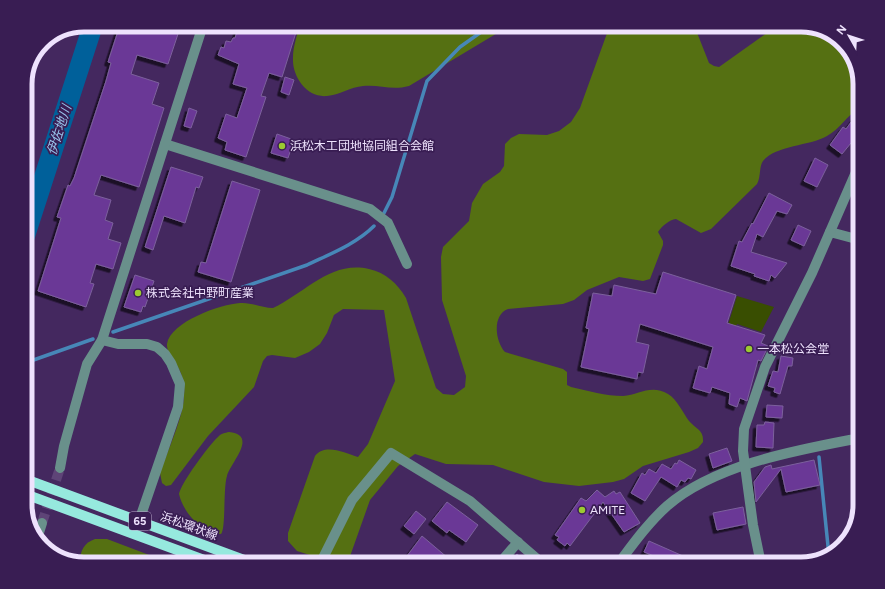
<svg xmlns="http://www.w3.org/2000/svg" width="885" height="589" viewBox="0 0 885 589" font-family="Figtree,'Noto Sans JP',sans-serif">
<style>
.green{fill:#394e01}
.forest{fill:#557012}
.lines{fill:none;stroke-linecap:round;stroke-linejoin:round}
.stream{stroke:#4787b8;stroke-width:3.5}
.river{stroke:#00609a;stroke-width:20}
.building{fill:#6a3896;stroke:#7c609c;filter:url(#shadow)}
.minor-tunnel{stroke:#5e4477;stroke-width:10;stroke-dasharray:10 5;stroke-linecap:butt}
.minor{stroke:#69908b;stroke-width:10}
.major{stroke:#96e9de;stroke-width:10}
.poi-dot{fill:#9cca31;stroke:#391d53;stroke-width:1.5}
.labels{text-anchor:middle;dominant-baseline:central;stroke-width:3.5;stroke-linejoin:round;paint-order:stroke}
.shield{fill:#391d53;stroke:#b8a7ca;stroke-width:1}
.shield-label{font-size:11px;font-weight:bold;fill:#eee2fd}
.poi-label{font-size:12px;fill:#eee2fd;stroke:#391d53;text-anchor:start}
.street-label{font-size:12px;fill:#eee2fd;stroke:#391d53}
.water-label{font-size:13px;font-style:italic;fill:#98c4eb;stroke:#391d53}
.rim{fill:none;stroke:#eee2fd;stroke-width:5}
</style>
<defs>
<filter id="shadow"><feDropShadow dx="-3.5" dy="3.5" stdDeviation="0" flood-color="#0009"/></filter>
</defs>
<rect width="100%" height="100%" fill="#44285f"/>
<polygon class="green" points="737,296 774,307 761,332 737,324 735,330 727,328"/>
<g class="forest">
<path d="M300,25H511L409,86C391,91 379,84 363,86C351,87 339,95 327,96C307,98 292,77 293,58C293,46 297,36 300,25Z"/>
<path d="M610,25H694L709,63L714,66L719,67L778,25H800L834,35L854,58L860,84V108C847,115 840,129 827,136C810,146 776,145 763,161C759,166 761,177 757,184L711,229L701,233L676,219C669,220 662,226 658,232L663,241V245L650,279L643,281L619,277L587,290L574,300L563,304L508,309C492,315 495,341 505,352L563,369L567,372V385L571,387C588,391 606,396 623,396C639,395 651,384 668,394C677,399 683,413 689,421C696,429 704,430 703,442L698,448L689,452L643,466L624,479L613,482L579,486L544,482L493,465L446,464L415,454L398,466L370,500L348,562L345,564H321L313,556L297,551L288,541V533L315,456C325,443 345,453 358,457L368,444L395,381L384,310L343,309L334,315L327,333L320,344L309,352L295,358L272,355L267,356L263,361L254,387L208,436L171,485L166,486L162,483L160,473C167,452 184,416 184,395C185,387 183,378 180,371C177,363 166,353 167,344C170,322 221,304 240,303C251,302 262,308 273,308C305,293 331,260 369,269C386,273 397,283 406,298L436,388L443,394L454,395L465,387L466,376L442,300L441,257L443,247L469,221L472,203L483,184L500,172L504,166L505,144L511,138L519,134L547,135L559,131L571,122L580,108Z"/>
<path d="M229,432C259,435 230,463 227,476C223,488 226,529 221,534C201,533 183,512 179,494C181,483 209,445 218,437C221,433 225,433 229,432Z"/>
<path d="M95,539H107L173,564L80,563C80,550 84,543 95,539Z"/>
</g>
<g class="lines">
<g class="stream">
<polyline points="384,213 392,197 427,81 460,47 491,25"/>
<path d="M113,332L307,265C330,254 356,244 374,226"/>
<polyline points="25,363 93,339"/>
<polyline points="819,457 829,556"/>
</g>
<polyline class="river" points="25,236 93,25"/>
</g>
<g class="building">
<polygon points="120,25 181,25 168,64 137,55 131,74 159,83 152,104 164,108 139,187 101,175 94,195 111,200 105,220 113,223 108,239 121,243 113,269 96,264 90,283 94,284 86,307 38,291 61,218 57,217 68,185 70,186 74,178 106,81 111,63 108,62"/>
<polygon points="239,25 285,25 297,29 282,77 269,73 261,96 266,97 246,157 225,150 227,142 218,138 226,114 237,118 247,88 233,84 239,64 218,55 221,47 224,48 226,41 231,42 233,38 235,38"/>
<polygon points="285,77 294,80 289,95 281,92"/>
<polygon points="189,108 197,111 191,128 184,126"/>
<polygon points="860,110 860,132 842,154 830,145 843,127 846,129"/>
<polygon points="277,134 294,140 288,158 271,153"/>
<polygon points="815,158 828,165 817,187 804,181"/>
<polygon points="171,167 203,177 199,188 196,187 185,223 164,216 153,250 145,247"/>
<polygon points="232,181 260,190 231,282 198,272 201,262 206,263"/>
<polygon points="769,193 792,205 787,214 777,211 763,237 757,234 751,252 787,263 775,278 771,275 769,281 754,276 755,274 731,266 739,241 742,242 752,223 753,224"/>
<polygon points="798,225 811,231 804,246 791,240"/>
<polygon points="663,272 736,295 727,323 765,335 761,343 768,346 768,347 761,361 758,360 747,401 740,398 737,407 729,404 730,393 712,387 710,393 693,388 699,366 707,369 713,347 640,324 636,342 649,345 643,373 638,372 637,379 581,367 589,329 586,328 593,293 612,296 614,285 656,294"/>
<polygon points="135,275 154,281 145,307 143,306 141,312 124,307"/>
<polygon points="781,356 793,358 792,366 788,366 780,394 774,392 775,388 768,386 773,371 778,372"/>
<polygon points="767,405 783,406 782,418 766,417"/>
<polygon points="765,422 774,423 773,448 756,447 757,425 764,425"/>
<polygon points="727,448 732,461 713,468 709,454"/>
<polygon points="679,460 696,470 691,479 688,478 685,482 681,480 677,487 661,477 645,501 631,493 642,473 645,475 649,469 656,473 662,464 671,469 675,463 677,464"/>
<polygon points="814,460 820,485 786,492 781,469 756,502 754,482 765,467 771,465 772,469"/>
<polygon points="597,490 605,497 614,491 616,494 620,492 640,523 624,532 603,502 570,546 567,543 565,546 557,540 559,537 555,535 581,498 586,501"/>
<polygon points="447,502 478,525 466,542 449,530 447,533 432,521"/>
<polygon points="743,507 746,524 717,530 713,513"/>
<polygon points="416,511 426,519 414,534 404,526"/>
<polygon points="422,536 455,564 401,564"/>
<polygon points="649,541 683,556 680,564 659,564 660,562 653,559 654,556 644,552"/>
<polygon points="517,554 529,564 508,564"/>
</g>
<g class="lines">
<polyline class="minor-tunnel" points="42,523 60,468"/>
<g class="minor">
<polyline points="165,144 370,209 388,223 407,264"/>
<polyline points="830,232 860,240"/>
<polyline points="102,340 118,344 147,344 157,347 165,354 171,363 180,384 178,407 139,521"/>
<polyline points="60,468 64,446 87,364 102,340 203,25"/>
<polyline points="37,539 42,523"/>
<polyline points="320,564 352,500 391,453 470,501 543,564"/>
<polyline points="499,564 518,542"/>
<path d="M618,564C633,544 648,523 667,506C715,464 798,450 860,438"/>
<polyline points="761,564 753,525 743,451 744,429 765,367 812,273 860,163"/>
</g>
<g class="major">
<polyline points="25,479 255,564"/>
<polyline points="25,494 215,564"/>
</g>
</g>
<g class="poi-dot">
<circle cx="282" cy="146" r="4"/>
<circle cx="138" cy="293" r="4"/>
<circle cx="749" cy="349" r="4"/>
<circle cx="582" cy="510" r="4"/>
</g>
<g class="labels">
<rect class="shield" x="129" y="512" width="22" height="18" rx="3"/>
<g class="shield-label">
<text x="140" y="521">65</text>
</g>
<g class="poi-label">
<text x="290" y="146">浜松木工団地協同組合会館</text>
<text x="146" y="293">株式会社中野町産業</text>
<text x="757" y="349">一本松公会堂</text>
<text x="590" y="510">AMITE</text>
</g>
<g class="street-label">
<text transform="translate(189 526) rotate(20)">浜松環状線</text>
</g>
<g class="water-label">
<text transform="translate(59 130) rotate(-72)">伊佐地川</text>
</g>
</g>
<path d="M0 0H885V589H0ZM84 32H801A52 52 0 0 1 853 84V505A52 52 0 0 1 801 557H84A52 52 0 0 1 32 505V84A52 52 0 0 1 84 32Z" fill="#391d53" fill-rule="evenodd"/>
<path class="rim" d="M84 32H801A52 52 0 0 1 853 84V505A52 52 0 0 1 801 557H84A52 52 0 0 1 32 505V84A52 52 0 0 1 84 32Z"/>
<g transform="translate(849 36) rotate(309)" stroke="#391d53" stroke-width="3" paint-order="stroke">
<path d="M0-3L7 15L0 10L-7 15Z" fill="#eee2fd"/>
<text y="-6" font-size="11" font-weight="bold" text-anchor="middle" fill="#eee2fd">N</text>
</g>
</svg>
